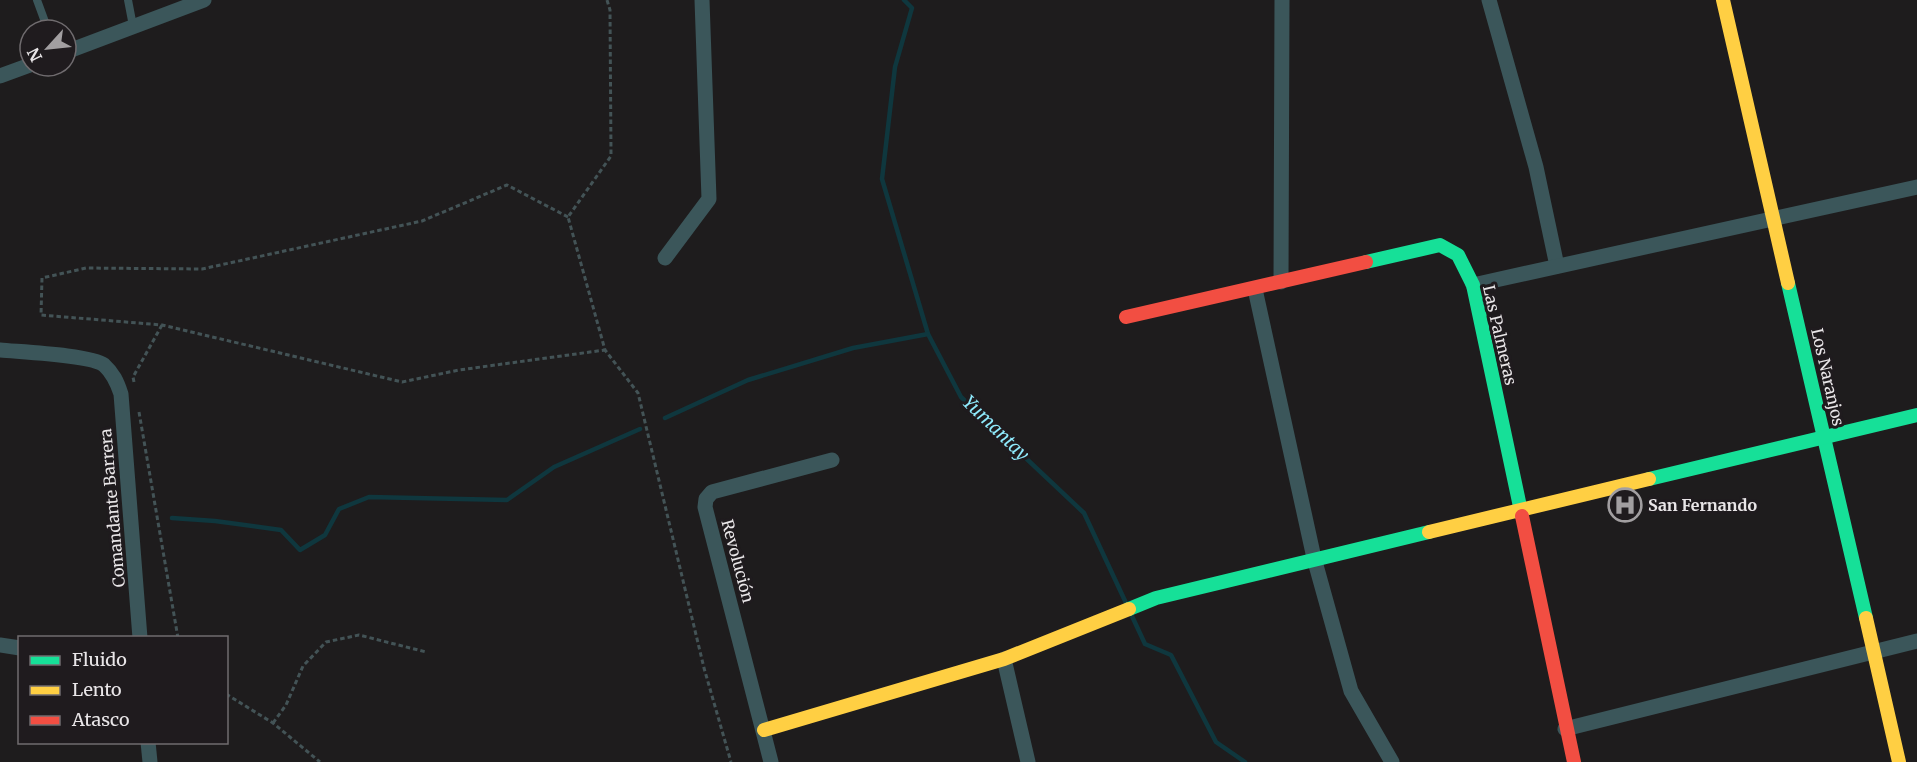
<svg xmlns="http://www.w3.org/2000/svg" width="1917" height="762" viewBox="0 0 1917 762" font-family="Merriweather,serif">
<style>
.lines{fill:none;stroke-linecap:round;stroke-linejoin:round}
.stream{stroke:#0f373e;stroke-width:4.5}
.path{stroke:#435356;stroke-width:3;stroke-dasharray:4.5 3;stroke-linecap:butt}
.lane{stroke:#3b565a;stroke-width:8}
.street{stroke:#3b565a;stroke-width:15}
.fast{stroke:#16e098;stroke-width:14}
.slow{stroke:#ffcf43;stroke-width:14}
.jam{stroke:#f24e42;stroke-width:14}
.labels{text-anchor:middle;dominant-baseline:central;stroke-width:6;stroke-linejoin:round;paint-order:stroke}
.street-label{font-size:16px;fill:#e9e6e8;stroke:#1f1b1e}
.poi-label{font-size:16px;font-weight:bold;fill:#e9e6e8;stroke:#1f1b1e;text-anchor:start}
.water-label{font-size:18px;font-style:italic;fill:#8feafc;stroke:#1f1b1e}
</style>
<rect width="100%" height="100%" fill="#1e1c1d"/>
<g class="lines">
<g class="stream">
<polyline points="904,0 912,8 895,67 882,179 928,334 961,397 1084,513 1126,603"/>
<polyline points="665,418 748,380 853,348 928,334"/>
<polyline points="172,518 215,521 281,530 300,550 325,535 339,509 369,497 507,500 554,467 640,429"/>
<polyline points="1131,614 1145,644 1171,655 1216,742 1245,762"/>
</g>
<g class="path">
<polyline points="607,0 610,10 611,156 568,217 605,350 638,393 704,668 731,762"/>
<polyline points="568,217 507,185 422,221 202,269 86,268 42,278 41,315 162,325 402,382 459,370 605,350"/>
<polyline points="134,382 133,377 162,325"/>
<polyline points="139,412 178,638"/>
<polyline points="226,694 273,723 320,762"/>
<polyline points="273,723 286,705 303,666 326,642 359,635 426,652"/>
</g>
<g class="lane">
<polyline points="37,0 48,30"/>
<polyline points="128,0 133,26"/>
</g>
<g class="street">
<polyline points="1489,0 1536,167 1557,266"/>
<polyline points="66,52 204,0"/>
<polyline points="0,76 30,65"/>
<polyline points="665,258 709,199 702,0"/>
<polyline points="1281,282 1282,0"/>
<polyline points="1473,285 1917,187"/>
<polyline points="1255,289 1314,558 1351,691 1392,762"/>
<path d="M0,350C20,352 91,355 104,365C113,373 117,382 121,394L140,638"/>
<polyline points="0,645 20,648"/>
<polyline points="1004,659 1028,762"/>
<polyline points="1565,729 1917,641"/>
<polyline points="148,742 150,762"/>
<polyline points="771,762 705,507 706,499 712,492 832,460"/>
</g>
<g class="fast">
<polyline points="1366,262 1440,245 1458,255 1473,285 1522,516"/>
<polyline points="1788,283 1866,618"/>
<polyline points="1649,479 1917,415"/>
<polyline points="1129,609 1156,598 1429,532"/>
</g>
<g class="slow">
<polyline points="1723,0 1788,283"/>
<polyline points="1429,532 1649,479"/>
<polyline points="1866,618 1899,762"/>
<polyline points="764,730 1004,659 1129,609"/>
</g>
<g class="jam">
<polyline points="1126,317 1366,262"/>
<polyline points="1522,516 1574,762"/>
</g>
</g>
<defs>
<g id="hospital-ring" transform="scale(1.725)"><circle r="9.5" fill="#1f1b1e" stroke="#a29fa1" stroke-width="1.5"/><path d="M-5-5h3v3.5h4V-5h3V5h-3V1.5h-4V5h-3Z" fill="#a29fa1"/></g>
</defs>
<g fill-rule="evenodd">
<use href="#hospital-ring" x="1625" y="505"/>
</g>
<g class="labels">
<g class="street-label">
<text transform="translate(1500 335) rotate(77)">Las Palmeras</text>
<text transform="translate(1828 377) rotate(77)">Los Naranjos</text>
<text transform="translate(112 508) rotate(-95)">Comandante Barrera</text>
<text transform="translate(738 561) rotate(75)">Revolución</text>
</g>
<g class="poi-label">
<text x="1648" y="505">San Fernando</text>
</g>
<g class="water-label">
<text transform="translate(996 428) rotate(44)">Yumantay</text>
</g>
</g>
<rect x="18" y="636" width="210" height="108" fill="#1f1b1e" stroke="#706c6f" stroke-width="1.5"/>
<rect x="30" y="656" width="30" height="9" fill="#16e098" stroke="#706c6f" stroke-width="1.5"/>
<text x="72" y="666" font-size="18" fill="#e9e6e8">Fluido</text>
<rect x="30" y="686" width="30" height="9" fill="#ffcf43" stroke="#706c6f" stroke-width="1.5"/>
<text x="72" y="696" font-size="18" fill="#e9e6e8">Lento</text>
<rect x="30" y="716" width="30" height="9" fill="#f24e42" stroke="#706c6f" stroke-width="1.5"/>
<text x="72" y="726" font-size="18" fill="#e9e6e8">Atasco</text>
<g transform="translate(48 48) rotate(243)"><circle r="28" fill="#1f1b1e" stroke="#706c6f" stroke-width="1.5"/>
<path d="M0-4.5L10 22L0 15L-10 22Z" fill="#a29fa1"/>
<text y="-9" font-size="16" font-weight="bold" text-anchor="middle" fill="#e9e6e8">N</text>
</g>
</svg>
